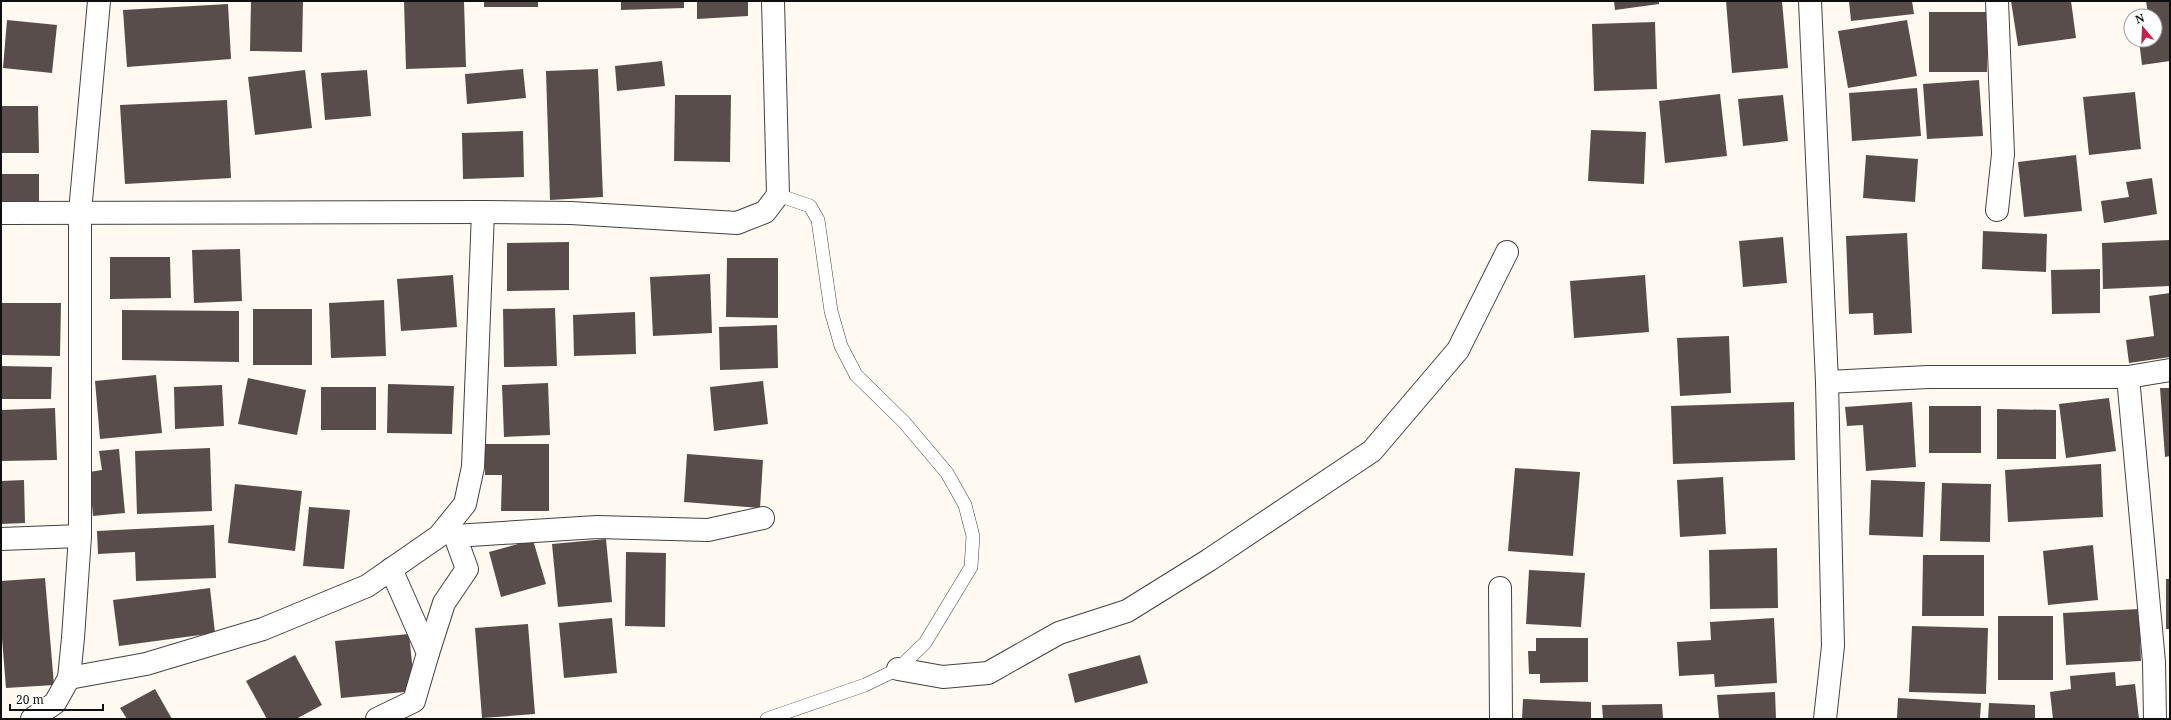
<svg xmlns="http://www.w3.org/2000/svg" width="2171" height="720" viewBox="0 0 2171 720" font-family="'Noto Serif',serif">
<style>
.building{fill:#584d4b}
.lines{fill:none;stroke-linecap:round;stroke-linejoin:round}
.service-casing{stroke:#424242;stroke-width:14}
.minor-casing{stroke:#424242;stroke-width:24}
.service{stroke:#fff;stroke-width:13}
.minor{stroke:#fff;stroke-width:22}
</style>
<rect width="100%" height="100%" fill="#fff9f1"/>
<g class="building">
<polygon points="251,1 303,1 302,52 250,51"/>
<polygon points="404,1 464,1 466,67 406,69"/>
<rect x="484" y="1" width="54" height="6"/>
<polygon points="621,1 684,1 684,8 621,10"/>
<polygon points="697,1 748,1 748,16 697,19"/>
<polygon points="1614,1 1659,1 1659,4 1615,10"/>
<polygon points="1726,1 1782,1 1788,68 1732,73"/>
<polygon points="1849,1 1912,1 1914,14 1851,21"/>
<polygon points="2011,1 2071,1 2076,38 2018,46"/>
<polygon points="2146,1 2170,1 2170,61 2142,65 2139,40 2155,40 2155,16 2143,16 2148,14"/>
<polygon points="228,4 231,59 127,67 123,10"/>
<polygon points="1929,12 1988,12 1987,72 1929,72"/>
<polygon points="7,20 57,25 52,73 3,68"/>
<polygon points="1907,20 1917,76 1848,88 1838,31"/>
<polygon points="1655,22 1657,89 1594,91 1592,24"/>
<polygon points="662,61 665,86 617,91 615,66"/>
<polygon points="523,69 526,98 467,104 465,74"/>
<polygon points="598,69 603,197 550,200 546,71"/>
<polygon points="305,70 312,128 255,135 248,77"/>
<polygon points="367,70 371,116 325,120 321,73"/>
<polygon points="1979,80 1983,136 1927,139 1923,84"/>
<polygon points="1917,88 1921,136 1852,141 1849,93"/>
<polygon points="2135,92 2141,149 2089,155 2083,97"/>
<polygon points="1720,94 1727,156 1665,163 1659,101"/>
<polygon points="675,95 731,95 730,162 674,161"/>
<polygon points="1783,95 1788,141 1743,146 1738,99"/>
<polygon points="227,100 231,178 125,184 120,105"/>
<polygon points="1,106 38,106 39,153 1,153"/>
<polygon points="1591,130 1646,132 1644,184 1588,181"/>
<polygon points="523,131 524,177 463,179 462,133"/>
<polygon points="1866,155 1918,159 1915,202 1863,198"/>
<polygon points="2076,155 2082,211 2024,217 2018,162"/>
<rect x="1" y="174" width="38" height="31"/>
<polygon points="2152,178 2157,214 2104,223 2101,201 2129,197 2126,182"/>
<polygon points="1983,231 2047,234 2046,272 1982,269"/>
<polygon points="1907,233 1912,333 1874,335 1873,313 1849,314 1846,236"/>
<polygon points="1783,237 1787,283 1743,287 1739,241"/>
<polygon points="2170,240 2170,286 2103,289 2102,243"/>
<polygon points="569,242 569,290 507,291 507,243"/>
<polygon points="240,249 242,301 194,303 192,250"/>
<polygon points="110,257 170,257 171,298 110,299"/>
<polygon points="727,258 778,258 778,318 726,317"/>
<polygon points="2100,269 2100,313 2052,314 2051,270"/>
<polygon points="710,274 712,333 653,336 650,277"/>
<polygon points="453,275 457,327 401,331 397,279"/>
<polygon points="1645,275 1649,332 1574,338 1570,281"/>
<polygon points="2170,293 2170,357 2129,363 2126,340 2154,336 2149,296"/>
<polygon points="384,300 386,356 331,358 329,303"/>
<polygon points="1,303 61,303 60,356 1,355"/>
<polygon points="555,308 557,366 504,367 503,309"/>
<rect x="253" y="309" width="59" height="56"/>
<polygon points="122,310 239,311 239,362 122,360"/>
<polygon points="635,312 636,354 574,356 573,315"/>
<polygon points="777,325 778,368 720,370 719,327"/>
<polygon points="1729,336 1731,393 1680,396 1677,338"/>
<polygon points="1,366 52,367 51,399 1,399"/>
<polygon points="156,375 162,433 100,439 95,381"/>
<polygon points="248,378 306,390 297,435 238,424"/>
<polygon points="763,381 768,424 714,431 710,387"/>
<polygon points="548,383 550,435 504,437 502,385"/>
<polygon points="388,384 454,386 452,434 387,433"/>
<polygon points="222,385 224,426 175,429 174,387"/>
<rect x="321" y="387" width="55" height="43"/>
<polygon points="2160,388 2170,388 2170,456 2165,457"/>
<polygon points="2109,398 2116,451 2066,458 2059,404"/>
<polygon points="1794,402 1795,460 1673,464 1671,406"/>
<polygon points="1912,402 1916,467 1866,471 1863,425 1847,426 1845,407"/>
<rect x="1929" y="406" width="52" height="47"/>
<polygon points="55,408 57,460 1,461 1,410"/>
<polygon points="1997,409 2056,410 2056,459 1997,459"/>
<polygon points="485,444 549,444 549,511 501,511 502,475 485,475"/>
<polygon points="210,448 212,511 137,514 135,451"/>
<polygon points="119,449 125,513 93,516 89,472 102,470 99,451"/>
<polygon points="687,454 763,460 760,508 684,502"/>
<polygon points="2101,464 2103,517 2008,522 2005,470"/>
<polygon points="1515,468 1580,472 1573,556 1508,551"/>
<polygon points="1723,477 1726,534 1680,537 1677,480"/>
<polygon points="24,480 25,523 1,524 1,481"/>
<polygon points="1871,480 1925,482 1923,537 1869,535"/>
<polygon points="1942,483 1991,484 1990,542 1940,541"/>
<polygon points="235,484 302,491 295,551 228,543"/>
<polygon points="309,507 350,510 344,569 303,566"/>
<polygon points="214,525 216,578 136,581 135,552 98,554 97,531"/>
<polygon points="606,539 612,602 558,607 552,544"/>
<polygon points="533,540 546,584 501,597 489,552"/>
<polygon points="2093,545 2098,600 2048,605 2043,551"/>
<polygon points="1777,548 1778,608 1710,609 1709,550"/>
<polygon points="626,552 666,553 665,627 625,626"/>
<polygon points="1923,555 1984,555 1984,616 1922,616"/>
<polygon points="1529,570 1585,573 1581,627 1526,624"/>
<polygon points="45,578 54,685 6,688 1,626 1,581"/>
<rect x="2166" y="579" width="4" height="50"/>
<polygon points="210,588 215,633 119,646 113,600"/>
<polygon points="2139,609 2141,661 2066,665 2063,613"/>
<rect x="1998" y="616" width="55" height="64"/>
<polygon points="612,618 617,673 564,678 559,623"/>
<polygon points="1774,618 1777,683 1715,687 1714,674 1679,676 1677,642 1711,640 1710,622"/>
<polygon points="528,624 535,714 482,718 475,628"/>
<polygon points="1912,626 1988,628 1986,694 1909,692"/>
<polygon points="409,634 415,691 341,698 335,641"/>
<polygon points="1536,638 1588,638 1588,682 1540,683 1540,674 1529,674 1528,651 1536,651"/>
<polygon points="295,655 322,705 296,719 267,719 246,681"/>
<polygon points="1140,655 1148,683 1075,703 1068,674"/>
<polygon points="2115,672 2116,686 2135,684 2139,719 2053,719 2050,692 2071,689 2070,676"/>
<polygon points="155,689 172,719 127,719 120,708"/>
<polygon points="1775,692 1776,719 1719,719 1717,695"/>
<polygon points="1898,698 1981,703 1980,719 1897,719"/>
<polygon points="1523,699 1591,702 1591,719 1522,719"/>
<polygon points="1989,703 2035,705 2035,719 1988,719"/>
<polygon points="1662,704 1663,719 1603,719 1602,705"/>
</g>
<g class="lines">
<g class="service-casing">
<polyline id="service" points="767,719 865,685 898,669 925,643 971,567 973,536 965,505 947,473 904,422 856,375 841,346 831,311 818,220 810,206 778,195"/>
</g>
<g class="minor-casing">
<g id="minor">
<polyline points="1810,1 1827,382 1833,646 1825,719"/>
<polyline points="1997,210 2003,154 1997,1"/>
<polyline points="1,213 483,212 571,213 737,223 765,212 778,195 773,1"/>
<polyline points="2128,377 2154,662 2155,719"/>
<polyline points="1827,382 1928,377 2128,377 2170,370"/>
<polyline points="1,539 80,536"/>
<polyline points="1500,588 1501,719"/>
<polyline points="428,653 444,603 467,569 455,536 597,527 708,530 763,518"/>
<polyline points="898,669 943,677 988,673 1059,633 1127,611 1209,560 1372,451 1458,350 1507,252"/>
<polyline points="69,678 146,664 263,629 367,586 439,536 465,504 473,467 483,212"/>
<polyline points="32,719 55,703 69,678 73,638 80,536 80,212 99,1"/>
<polyline points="377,719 414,701 428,653 391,569"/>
</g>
</g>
<use href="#service" class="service"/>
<use href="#minor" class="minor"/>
</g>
<rect width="2171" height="720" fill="none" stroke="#0f0f0f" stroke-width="4"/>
<g transform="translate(2143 28) rotate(341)"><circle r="19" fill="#ffffff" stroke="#9f9f9f"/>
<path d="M0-3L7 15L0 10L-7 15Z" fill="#c5214c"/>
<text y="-6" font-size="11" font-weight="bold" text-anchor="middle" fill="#0f0f0f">N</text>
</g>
<path d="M10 704v6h93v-6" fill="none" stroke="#0f0f0f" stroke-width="2"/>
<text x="16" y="704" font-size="12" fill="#0f0f0f" stroke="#ffffff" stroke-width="3" paint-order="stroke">20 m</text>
</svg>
